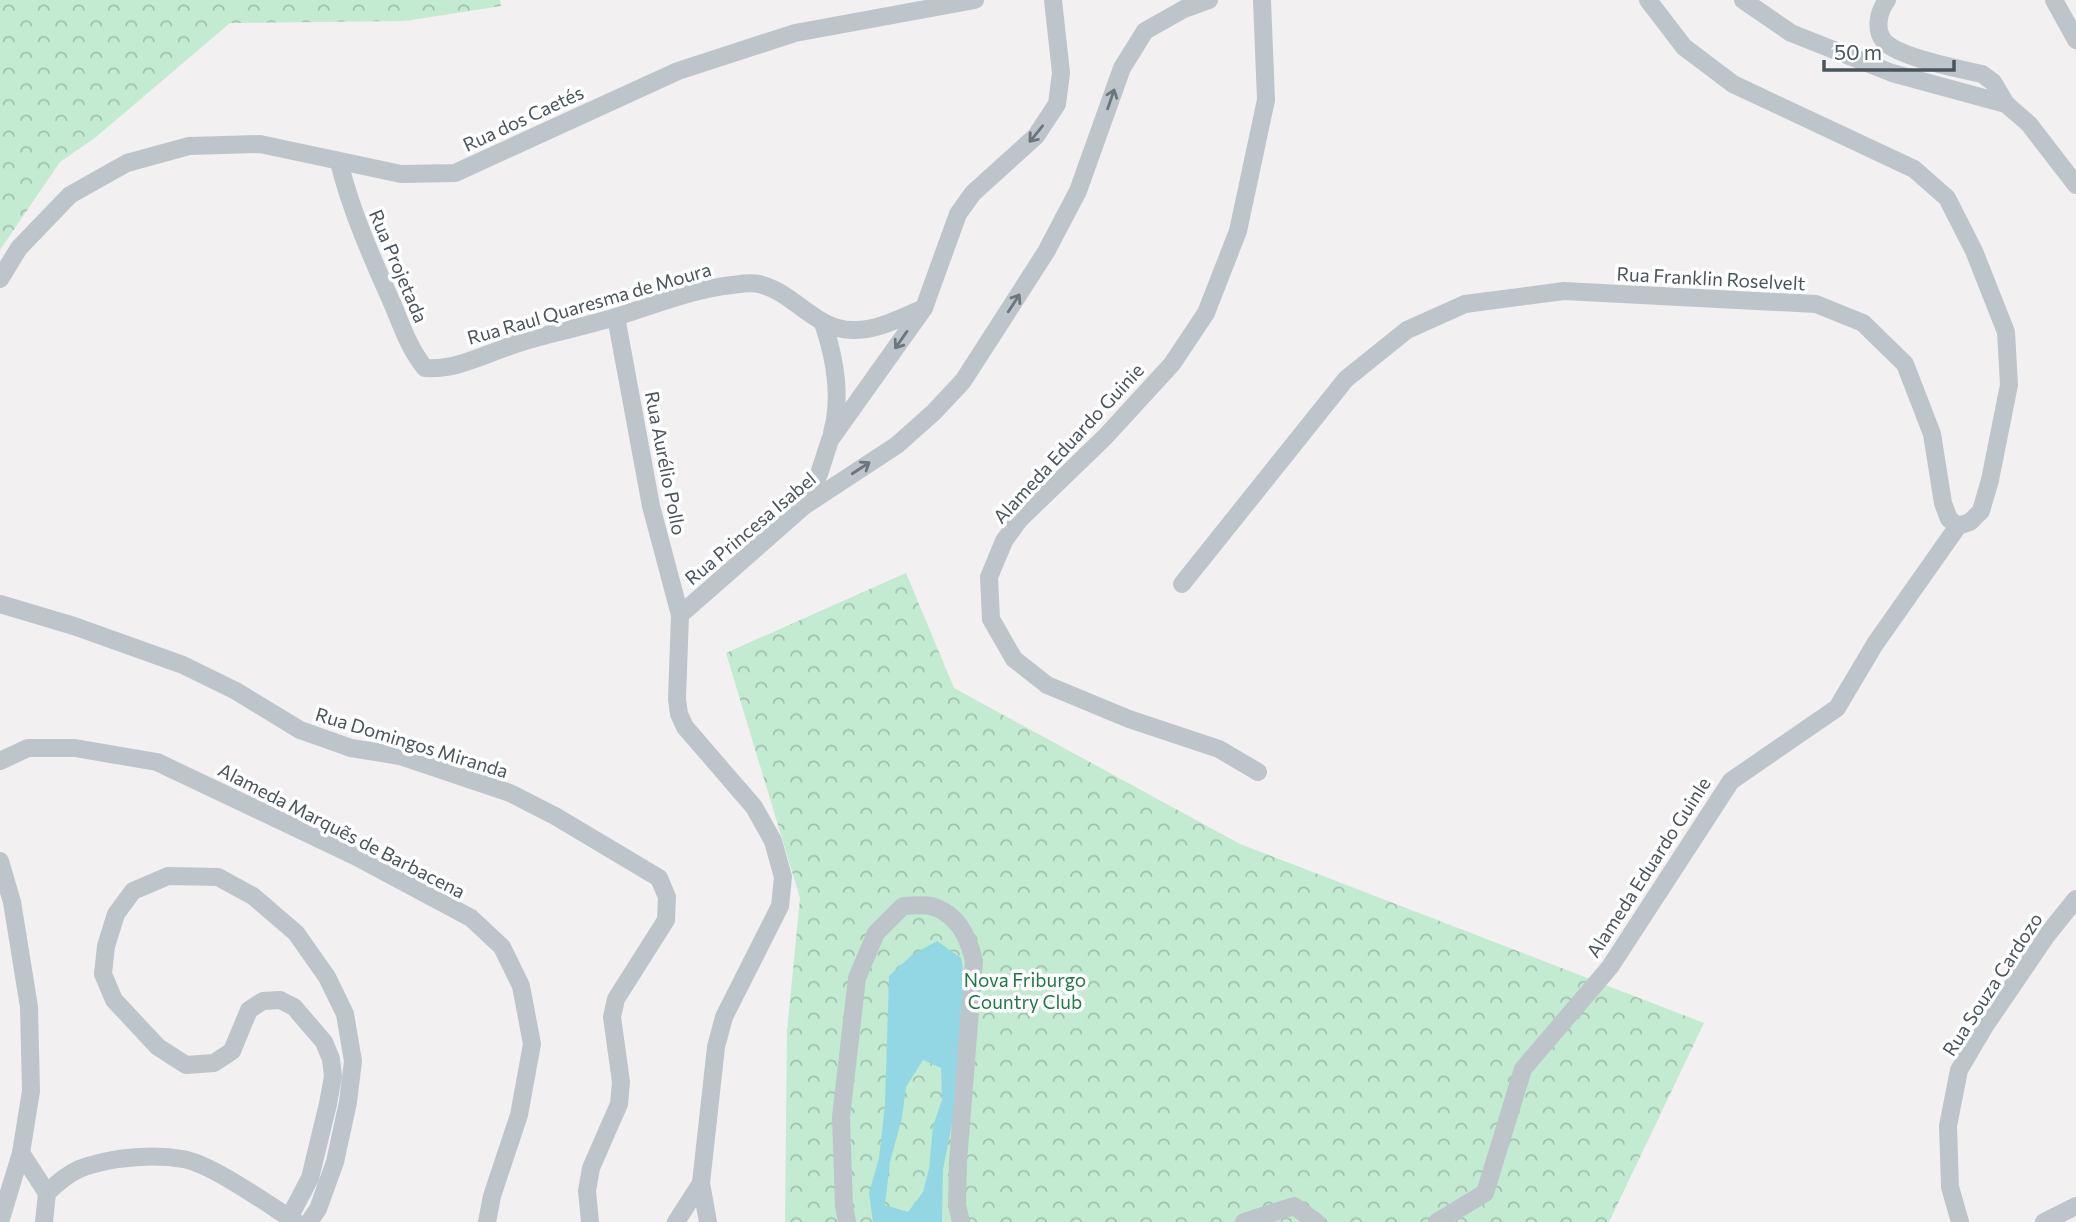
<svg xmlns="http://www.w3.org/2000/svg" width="2076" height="1222" viewBox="0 0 2076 1222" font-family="Commissioner,sans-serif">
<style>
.forest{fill:url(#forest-crowns)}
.water{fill:#94d7e4;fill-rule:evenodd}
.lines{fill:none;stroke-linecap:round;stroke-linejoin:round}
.minor{stroke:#bdc5cb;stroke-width:18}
.oneway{stroke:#6c767d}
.labels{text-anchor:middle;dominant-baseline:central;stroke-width:7;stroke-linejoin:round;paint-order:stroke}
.street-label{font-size:19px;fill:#4a545b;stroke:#fff}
.park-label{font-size:19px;fill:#207648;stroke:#fff}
</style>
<defs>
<pattern id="forest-crowns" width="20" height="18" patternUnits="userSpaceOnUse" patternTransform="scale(1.75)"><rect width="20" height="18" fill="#c3ebd1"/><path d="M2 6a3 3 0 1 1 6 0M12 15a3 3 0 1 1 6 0" fill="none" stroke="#a0c1ad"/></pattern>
</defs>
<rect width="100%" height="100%" fill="#f2f0f0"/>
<g class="forest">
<polygon points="0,0 500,0 501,6 405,21 230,23 96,137 60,162 0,250"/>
<polygon points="906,573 954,688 1240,844 1704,1023 1609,1222 785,1222 787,1031 800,898 726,653"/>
</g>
<path class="water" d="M937,941L961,958L966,987L959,1090L943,1169L942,1222H873L869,1193L879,1158L885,1105L889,976L912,955ZM923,1060L941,1068L942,1100L933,1126L929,1169L923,1192L908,1212L885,1205L890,1162L902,1118L906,1087Z"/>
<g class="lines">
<g class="minor">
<polyline points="1743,0 1791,33 1892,73 2006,104 2029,124 2076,185"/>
<path d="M1887,0C1879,11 1874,29 1884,41C1897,57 1960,69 1982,74L1993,82L2006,104"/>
<polyline points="2054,0 2076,40"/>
<path d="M339,162C351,211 372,258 393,305C402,327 410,350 425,368C457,371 491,351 522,342C554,332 587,326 619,316C656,304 694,289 732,285C740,284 752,282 759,284C794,292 815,330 853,330C877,331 902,317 924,308"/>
<polyline points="0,279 19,248 70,195 127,163 189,146 260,144 401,174 455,173 678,71 795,33 975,0"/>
<polyline points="616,317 651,506 680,615 677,699 679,714 685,727 754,807 773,841 783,877 780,906 724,1017 716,1047 701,1183 708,1222"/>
<path d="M823,323C835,358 842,397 832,433"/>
<polyline points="804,506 819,474 830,440 924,308 958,214 973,193 1036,136 1057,104 1061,73 1053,0"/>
<polyline points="1182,584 1346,379 1407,330 1465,304 1564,291 1816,304 1863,323 1905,364 1932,434 1943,503 1949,519 1958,526 1970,522 1981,511 1990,480 2009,385 2006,332 1974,251 1947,198 1914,169 1733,84 1684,47 1648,0"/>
<polyline points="0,604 74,626 183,665 236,691 300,730 351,748 400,756 510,793 555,816 659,878 667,897 666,920 616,999 612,1017 621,1082 619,1104 591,1168 587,1191 590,1222"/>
<polyline points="680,615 804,506 897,445 934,412 963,381 1046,252 1078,191 1122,68 1145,31 1184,9 1209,0"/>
<polyline points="0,761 28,748 75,748 157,762 355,856 471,918 502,947 521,986 532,1044 519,1115 492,1196 487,1222"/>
<polyline points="1258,772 1219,749 1129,719 1047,685 1014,659 991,619 989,577 1004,541 1019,520 1105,437 1172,364 1206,313 1238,231 1266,100 1262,0"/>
<polyline points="0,861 12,902 29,1007 31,1091 21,1153 47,1193"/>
<polyline points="289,1218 310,1178 328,1104 333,1076 331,1059 324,1042 294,1007 280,1000 263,1001 249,1010 232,1051 214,1063 186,1065 158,1047 114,1000 103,974 106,946 116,914 133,891 168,876 218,877 253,896 296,933 327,977 345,1014 353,1061 348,1102 335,1162 318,1209 309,1222"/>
<polyline points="0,1222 21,1153"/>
<path d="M44,1222L47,1193C71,1169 84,1165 118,1159C139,1156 161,1155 183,1159C212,1164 269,1205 296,1222"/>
<polyline points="676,1222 701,1183"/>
<path d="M847,1222L844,1206L841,1117L857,978L876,933L903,906C912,906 923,904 931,906C958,914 968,936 974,961L958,1161L957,1205L961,1222"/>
<polyline points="1244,1222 1294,1206 1316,1222"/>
<polyline points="1437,1222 1485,1193 1523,1069 1610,967 1731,781 1837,708 1875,644 1958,526"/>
<polyline points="1960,1222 1950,1187 1948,1126 1959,1070 1985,1026 2047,935 2076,899"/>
<polyline points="2044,1222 2076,1206"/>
</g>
</g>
<defs><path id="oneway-shaft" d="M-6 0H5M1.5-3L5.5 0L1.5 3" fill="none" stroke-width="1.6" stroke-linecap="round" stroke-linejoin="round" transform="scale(1.75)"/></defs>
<g class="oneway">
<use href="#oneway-shaft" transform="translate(1111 99) rotate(-71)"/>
<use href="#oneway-shaft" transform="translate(1036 134) rotate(129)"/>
<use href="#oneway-shaft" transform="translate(1014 303) rotate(-57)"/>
<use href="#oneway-shaft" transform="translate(901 340) rotate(125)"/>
<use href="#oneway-shaft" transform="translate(861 468) rotate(-33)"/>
</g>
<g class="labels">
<g class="street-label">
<text transform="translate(523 118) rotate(-25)">Rua dos Caetés</text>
<text transform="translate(399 266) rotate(67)">Rua Projetada</text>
<text transform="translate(1711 278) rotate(3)">Rua Franklin Roselvelt</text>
<text transform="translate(589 303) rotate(-16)">Rua Raul Quaresma de Moura</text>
<text transform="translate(1068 443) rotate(-47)">Alameda Eduardo Guinie</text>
<text transform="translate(666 463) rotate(79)">Rua Aurélio Pollo</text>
<text transform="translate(750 528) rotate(-40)">Rua Princesa Isabel</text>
<text transform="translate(412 742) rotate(17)">Rua Domingos Miranda</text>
<text transform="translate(342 830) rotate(27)">Alameda Marquẽs de Barbacena</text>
<text transform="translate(1648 867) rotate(-57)">Alameda Eduardo Guinle</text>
<text transform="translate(1992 984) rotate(-57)">Rua Souza Cardozo</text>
</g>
<g class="park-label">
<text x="1025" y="979">Nova Friburgo<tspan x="1025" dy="22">Country Club</tspan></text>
</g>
</g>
<path d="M1824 60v10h130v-10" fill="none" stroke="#4a545b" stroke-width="3.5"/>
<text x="1834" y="60" font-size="21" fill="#4a545b" stroke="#ffffff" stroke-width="5" paint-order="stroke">50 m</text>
</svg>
